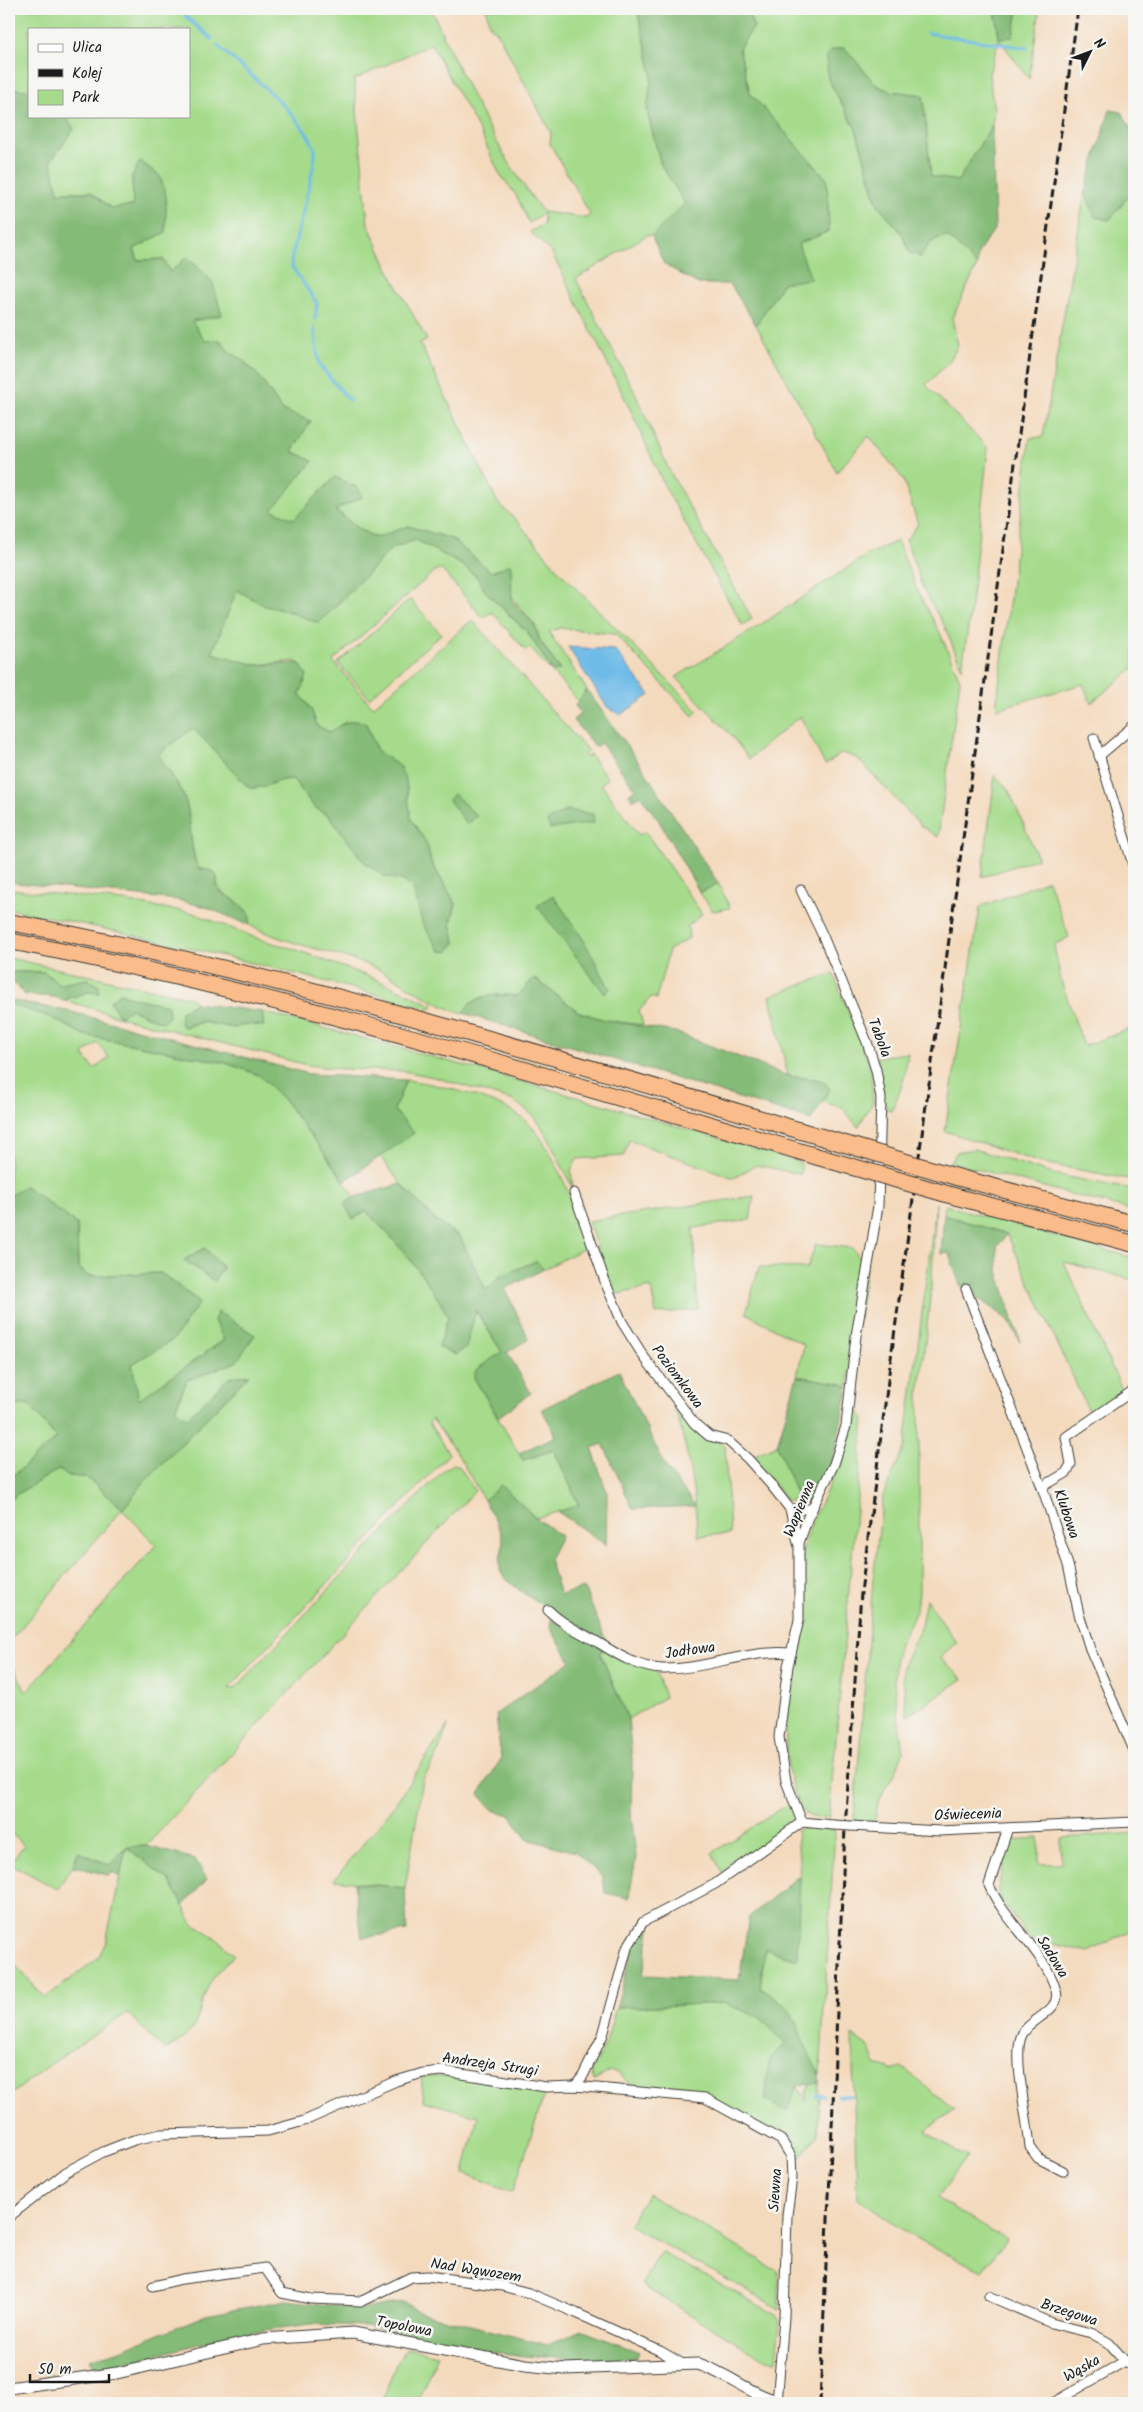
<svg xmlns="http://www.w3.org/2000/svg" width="1143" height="2412" viewBox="0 0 1143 2412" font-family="Kalam,sans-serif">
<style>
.green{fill:#a5db8b;stroke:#607c54;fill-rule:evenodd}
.forest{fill:#84bb77;stroke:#506c4a}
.water{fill:#6ebbe8;stroke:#456c82}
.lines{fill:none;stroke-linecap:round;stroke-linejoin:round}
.stream{stroke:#6ebbe8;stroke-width:3}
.minor-casing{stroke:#3c3834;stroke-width:11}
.tertiary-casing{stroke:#3c3834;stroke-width:13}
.motorway-casing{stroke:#3c3834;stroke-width:18}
.minor{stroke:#fff;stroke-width:9}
.tertiary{stroke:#fff;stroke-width:11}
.motorway{stroke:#f9bc8a;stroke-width:16}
.rail{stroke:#1c1c1c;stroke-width:3;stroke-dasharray:8 4;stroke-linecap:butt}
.minor-bridge-casing{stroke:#3c3834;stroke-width:11;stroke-linecap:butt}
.motorway-bridge-casing{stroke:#3c3834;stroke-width:18;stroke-linecap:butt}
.minor-bridge{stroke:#fff;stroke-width:9}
.motorway-bridge{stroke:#f9bc8a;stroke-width:16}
.labels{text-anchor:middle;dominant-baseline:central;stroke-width:5;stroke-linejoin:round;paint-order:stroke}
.street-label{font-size:15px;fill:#1c1c1c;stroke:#f6f6f2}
</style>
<rect width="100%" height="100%" fill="#f6f6f2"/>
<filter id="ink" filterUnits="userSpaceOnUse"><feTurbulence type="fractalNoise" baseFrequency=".02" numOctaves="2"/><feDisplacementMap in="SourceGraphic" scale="10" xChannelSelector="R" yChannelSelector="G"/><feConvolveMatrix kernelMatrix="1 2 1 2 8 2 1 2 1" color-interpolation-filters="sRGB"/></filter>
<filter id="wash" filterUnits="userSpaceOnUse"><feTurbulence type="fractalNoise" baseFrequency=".0096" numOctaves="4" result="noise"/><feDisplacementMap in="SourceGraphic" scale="20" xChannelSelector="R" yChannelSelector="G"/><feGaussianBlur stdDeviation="1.12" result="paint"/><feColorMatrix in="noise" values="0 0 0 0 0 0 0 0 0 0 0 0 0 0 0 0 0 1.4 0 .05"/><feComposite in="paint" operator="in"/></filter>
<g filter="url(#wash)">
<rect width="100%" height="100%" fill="#f4dabd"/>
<g class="green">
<path d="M14,9H431C463,79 496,151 543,212L587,218L590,214L550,144L551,133L497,32L490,26L486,9H637L652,73L647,111L661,165L686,203L652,236L647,235L576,279L636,395L670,472L752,619L742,625L664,485L631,411L552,253L530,232L544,224L543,213L529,223L516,195L499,173L481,134L431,44L354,80L368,224L389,271L427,340L420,344L498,503L517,521L559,571L698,711L693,716L615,634L559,628L549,632L587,690L579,702L530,648L526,651L492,612L483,618L442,570H436L333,661L373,707L472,620L588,751L584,755L587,757L590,754L608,779L601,784L639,835L645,831L702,914L688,926L689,938L669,950L656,999L651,997L639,1011L643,1025L605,1020L579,1012L534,978L518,996C497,994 475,993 463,1013C430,1005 405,981 375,968C334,950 289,946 249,925L250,915C246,911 242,906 238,903C227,894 216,893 217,877L198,868C188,845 193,822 185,800C180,784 166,768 158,754L193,727L249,788C268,789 274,779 293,779L314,807L329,816L363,861L384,876L404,881L414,891L423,925L440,951L455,943L451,922L456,904L431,862L427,844L410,819L406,781L399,766L377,751L366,724L345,722L330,732L316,726L312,711L300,694L307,675L295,661L256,665L212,654L237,589L265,606L287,611L319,623L392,548L416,540L462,565L477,577L485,591L528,633L553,672L560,670L540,641L535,625L491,572L452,539L408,526L377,538L358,529L335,509L362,497L294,519L271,510L312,461L292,451L283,411L258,375L241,359L228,351L220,340L205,341L192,321L222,315L212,281L187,257L170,273L163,259L138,260L134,249L166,231L132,177L133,206L111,208L91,192H58L51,161L74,129L65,116H189V29H29V90L9,89V11ZM567,810L594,823L572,825L547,821Z"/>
<polygon points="742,9 995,9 999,38 1017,16 1016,9 1040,9 1029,79 999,39 989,74 994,111 992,125 958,181 931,176 923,95 890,91 876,85 844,48 828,79 856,129 877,203 902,234 910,253 942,236 948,237 977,266 952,318 958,345 949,362 926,385 988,448 970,615 962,668 944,625 924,591 906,540 918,524 903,479 869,436 837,472 756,325 783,283 798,244 829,231 827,180 750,93 739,48 754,27 749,16"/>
<polygon points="1134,190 1134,668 1091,703 1083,684 996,709 1030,438 1043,437 1085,191 1095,217 1109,220"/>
<polygon points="897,541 918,592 940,633 960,680 938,837 921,826 857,758 842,753 825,765 800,716 749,759 731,735 676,677 754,629 867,555"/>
<polygon points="410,599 441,634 369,698 338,663"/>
<polygon points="995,775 1009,791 1038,858 982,877"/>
<polygon points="1048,880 1069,937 1054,945 1061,981 1084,1046 1134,1027 1134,1180 1038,1162 945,1131 980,907"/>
<polygon points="718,883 730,908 713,911 700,893"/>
<path d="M9,889L123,901L193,913L259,939L294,949L373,978L433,1005L430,1009C290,971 151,937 9,909Z"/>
<path d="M9,958L191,998L195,1003L181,1012L185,1027L202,1022L234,1028L246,1024L263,1026L262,1012C443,1058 623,1109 801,1163V1174L756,1165L734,1178L629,1140L624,1156L577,1159L571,1170L573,1189L548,1137L535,1117L514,1101L434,1077L403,1071L342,1069L307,1065L120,1017L64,1000L88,992V979L60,984L44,972H9ZM121,993L133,998L167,1005L169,1017L144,1013L110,1002Z"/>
<polygon points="833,973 871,1070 873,1102 858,1127 842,1107 822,1102 830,1089 822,1080 788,1076 770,996"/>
<path d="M9,1004L50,1017L84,1035L226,1063L259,1075L283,1099L307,1129L355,1197L344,1204L353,1219L366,1211C399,1244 426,1276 448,1316L475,1310L502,1352L476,1370L474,1378L523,1460L554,1450L579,1506L536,1518L501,1486L484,1500L458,1455L432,1419L429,1423L449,1454L229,1688L235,1689L373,1542L445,1469L454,1464L459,1466L475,1491L146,1846L127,1847L170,1881L193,1924L216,1938L234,1955C226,1964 214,1975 209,1985C193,2019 204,2031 164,2050L127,2013L51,2064L9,2096V1958L45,1998L98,1958L106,1942L126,1848L110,1865L78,1852L73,1866L57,1889L9,1863L24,1846L9,1831V1657L26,1692L156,1545L122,1509L9,1642V1501L17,1494L59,1469L67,1476L86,1477L123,1509L145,1481L249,1375L230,1377L187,1418L175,1410L187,1380L236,1362L214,1320L224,1340L139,1400L132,1364L174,1339L161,1273L88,1276L78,1267L77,1224L25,1186L9,1196ZM98,1043L109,1058L94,1069L83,1054Z"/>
<path d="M908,1053C905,1073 902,1092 891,1110L886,1109L877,1057Z"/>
<path d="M406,1080C438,1084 495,1098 522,1118C553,1140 576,1211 587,1247L544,1269L536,1261L500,1276L486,1291L460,1237L436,1221L401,1184L379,1155L414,1133L394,1110Z"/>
<polygon points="974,1149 1053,1174 1134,1190 1134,1211 950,1162 957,1152"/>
<polygon points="754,1196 750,1220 693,1228 698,1309 656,1314 651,1287 613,1295 588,1221"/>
<polygon points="936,1203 931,1291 919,1395 919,1594 913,1618 899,1643 895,1660 894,1683 903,1753 896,1771 879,1799 874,1822 854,1820 873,1579 883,1496 905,1446"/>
<polygon points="945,1205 1134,1258 1134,1280 1064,1262 1123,1392 1090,1414 1007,1234 944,1215"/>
<polygon points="816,1244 853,1248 866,1268 848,1388 844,1384 797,1376 804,1345 746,1313 759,1267 807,1268"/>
<path d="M672,1401L698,1433L725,1445L730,1534L698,1536C694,1489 688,1445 672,1401Z"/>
<path d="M854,1402L864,1420L829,1817C807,1821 801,1812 794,1792C781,1751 785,1710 794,1669C798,1654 804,1639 805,1624C807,1600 798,1572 803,1548C810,1518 828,1493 838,1464C846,1444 850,1423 854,1402Z"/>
<polygon points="28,1404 57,1438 9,1479 9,1407"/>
<polygon points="777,1445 798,1499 788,1502 752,1456"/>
<polygon points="926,1599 957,1643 940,1658 963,1679 907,1716 902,1669 921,1626"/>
<polygon points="603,1648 656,1671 665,1697 628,1719 600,1653"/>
<polygon points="448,1725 436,1758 423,1779 405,1888 334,1880 393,1807"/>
<polygon points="790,1803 796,1817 794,1824 722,1873 712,1853"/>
<polygon points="806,1828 835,1830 820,2075 808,2053 760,1988 765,1949 796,1959 800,1875 797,1830"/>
<polygon points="1134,1833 1134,1929 1088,1952 1029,1938 1002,1901 998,1889 1008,1840 1039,1838 1039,1864 1061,1864 1061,1838"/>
<polygon points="724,2003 759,2017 786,2043 769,2062 797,2086 807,2102 806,2093 810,2084 819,2083 818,2134 797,2162 794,2151 786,2140 718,2101 703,2094 685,2091 630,2085 620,2073 611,2071 594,2080 591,2072 605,2045 616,2008"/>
<polygon points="852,2035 869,2047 876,2065 892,2070 902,2067 954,2109 926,2131 958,2153 968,2156 937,2198 1006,2240 982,2271 908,2234 857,2198"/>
<polygon points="447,2075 545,2092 513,2192 464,2173 478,2116 424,2101 421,2078"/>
<polygon points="647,2194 777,2270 780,2309 629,2225"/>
<polygon points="661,2252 775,2314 780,2321 776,2360 764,2359 641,2285"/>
<polygon points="406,2348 438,2355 418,2403 381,2403 396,2364"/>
</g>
<g class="forest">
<polygon points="637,9 742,9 749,16 754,27 739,48 750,93 827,179 829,231 798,244 811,279 783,283 756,325 730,284 698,284 664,264 652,236 685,203 661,165 647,111 652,73"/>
<polygon points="995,9 1016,9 1017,16 1013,37 999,38"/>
<path d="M845,48L876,85L890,91L923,95L931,176L958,181L992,125L995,228L978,253L977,266L948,237C934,236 927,246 921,257L910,253L902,234L877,203L856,129L828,79L826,55L831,50Z"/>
<path d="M9,89L29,90V116H65L74,129L51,161L58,192H91L111,208L133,206L132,177L140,161L160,176L166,195V232L134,249L138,260L163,259L170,272L187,257L212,281L222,315L192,321L205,341L220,340L228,351L241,359L258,375L283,411L311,421L292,451L313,461L272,510L294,519L335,477L358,488L362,497L335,510L358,529L377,538L408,526L452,539L491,572L511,564L512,600L535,626L540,641L560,670L553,672L528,633L485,591L477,577L462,565L416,540L392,548L319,623L287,611L265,606L237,590L212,653L256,665L299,663L307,675L300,694L312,711L317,726L330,732C341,725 353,716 366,724L377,751L399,766L406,781L411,819L427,844L431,862L456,904L451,922L455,942L448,952L440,951L423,925L414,891L404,881L384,876L363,861L329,816L314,807L293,779C274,779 268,789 249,788L193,728L158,754C166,769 181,786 186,802C192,824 189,847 198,868L213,871L217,877V884L219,891L239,903L250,915L249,925L206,907L178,900L9,882Z"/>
<polygon points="1110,110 1122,112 1134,136 1134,190 1109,220 1095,217 1085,191"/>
<polygon points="587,690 638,761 718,883 700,893 659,821 640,795 633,800 629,794 635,789 601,743 595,747 573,720 581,713 575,706"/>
<polygon points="454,794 477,816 467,825 449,800"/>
<polygon points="567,810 593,814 594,823 550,829 547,821"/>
<polygon points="553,895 583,939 610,989 605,994 537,906"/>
<polygon points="9,972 44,972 60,984 87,979 99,986 99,993 88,992 64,1000 54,997 25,995 17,985 9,983"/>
<path d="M534,978L579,1012L605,1020L675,1032L788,1076L822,1080L830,1089L811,1120L463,1013C475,993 497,994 518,996Z"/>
<path d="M120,993L133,998L168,1005L169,1017L163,1022C150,1019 142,1013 130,1009L120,1017L110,1001Z"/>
<polygon points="9,1000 71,1012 309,1074 406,1080 394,1110 414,1133 345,1181 283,1099 259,1075 226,1063 84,1035 50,1017 9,1004"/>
<polygon points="195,1003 262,1012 264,1026 246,1024 234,1028 202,1022 184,1027 180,1024 181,1012"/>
<path d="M401,1184L436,1221L460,1237L486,1290L500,1276L536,1261L544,1269L505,1289L529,1339L507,1352L531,1393L498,1417L474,1378L476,1370L502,1352L476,1310L466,1348L455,1355L439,1347L448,1316C426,1276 399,1244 366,1211L353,1219L344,1204L355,1197Z"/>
<polygon points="25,1186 77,1224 78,1267 88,1276 161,1273 200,1302 174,1339 132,1364 139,1399 224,1340 214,1320 218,1312 255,1335 236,1362 187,1380 175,1409 187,1418 230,1377 249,1375 145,1481 123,1509 86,1477 67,1476 59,1469 17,1494 9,1501 9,1479 57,1438 28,1404 9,1407 9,1196"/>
<polygon points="944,1215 1007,1234 997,1247 998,1271 1020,1342 1008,1320 960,1285 949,1253 941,1254"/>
<polygon points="205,1248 223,1268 214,1281 184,1260"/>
<polygon points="619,1371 665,1466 695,1506 633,1509 603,1444 592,1448 607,1493 606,1545 558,1512 579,1505 554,1450 523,1460 519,1453 556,1436 542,1409"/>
<polygon points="797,1376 844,1384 848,1388 833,1459 811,1503 798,1499 777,1445"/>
<path d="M501,1485L536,1518L561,1536L549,1559L560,1595L584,1588L607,1643C588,1633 508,1589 501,1572C497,1562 503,1552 503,1542C501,1528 490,1512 484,1500Z"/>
<polygon points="551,1619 603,1648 600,1653 628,1719 632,1759 631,1814 636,1857 629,1898 605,1893 603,1877 575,1852 527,1839 510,1815 493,1810 479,1794 501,1759 496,1714 571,1661 550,1628"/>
<polygon points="146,1846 195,1859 207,1879 183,1906 170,1881 126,1847 120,1877 114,1872 108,1875 73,1866 78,1852 110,1865 126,1847"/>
<path d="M800,1875L797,1959L765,1949L760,1988C799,2010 792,2018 809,2054C814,2065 821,2072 819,2083L797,2086L787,2111L765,2101L769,2062L785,2043L759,2017L724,2003L616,2008L633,1947L651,1923L643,1975L739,1980L749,1917Z"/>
<polygon points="354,1883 405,1888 407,1931 362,1938"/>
<polygon points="286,2300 363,2309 403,2302 419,2312 548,2345 581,2330 639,2352 636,2358 580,2359 508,2355 366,2326 310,2324 244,2333 95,2370 90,2359 121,2350 206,2315"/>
</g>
<polygon class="water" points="568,647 615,650 650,695 620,715 607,707"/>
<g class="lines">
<g class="stream">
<polyline points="177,9 179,10"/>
<polyline points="185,16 212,39"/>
<polyline points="927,33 1027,48"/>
<path d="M217,45C242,68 308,120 315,151C317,162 295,242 291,260L292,267L317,303L315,319"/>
<polyline points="314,328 319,365 349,400"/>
<polyline points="816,2095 823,2095"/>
<polyline points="838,2096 851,2096"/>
</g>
</g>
</g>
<g filter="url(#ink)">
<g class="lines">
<g class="minor-casing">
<g id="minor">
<polyline points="1094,738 1134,868"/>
<polyline points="1099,756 1134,726"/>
<polyline points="801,890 822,934 867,1042 876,1070 881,1098 878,1206 856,1336 846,1426 834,1464 808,1517 799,1543 799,1620 788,1666 779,1737 786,1781 802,1822"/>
<polyline points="574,1193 606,1284 622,1322 644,1357 694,1423 709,1436 728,1441 748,1459 772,1486 790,1509 798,1543"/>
<polyline points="966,1289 1042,1487 1068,1565 1079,1614 1090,1649 1134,1750"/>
<polyline points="1042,1487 1066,1473 1071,1464 1066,1437 1134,1390"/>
<polyline points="790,1509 812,1509"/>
<path d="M548,1610C563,1625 582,1633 599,1643C618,1655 639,1668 662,1669C706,1670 747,1649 791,1653"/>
<polyline points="802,1822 833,1825"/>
<polyline points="851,1826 940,1831 1134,1822"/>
<path d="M1008,1828L989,1885C1005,1923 1046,1952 1056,1991C1062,2012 1027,2019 1021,2037C1013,2059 1028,2121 1030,2147L1038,2158L1063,2171"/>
<polyline points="575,2086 583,2076 603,2035 627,1948 643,1922 715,1884 802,1822"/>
<polyline points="9,2217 66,2172 103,2152 134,2140 161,2134 268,2131 304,2121 396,2081 423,2073 442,2071 546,2087 575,2086 705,2098 781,2140 791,2156 792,2178 787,2215 784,2317 777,2403"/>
<polyline points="153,2286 182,2279 265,2268 282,2293 311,2299 362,2301 411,2277 427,2276 502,2286 529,2293 576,2313 660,2351 681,2363"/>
<polyline points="989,2296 1051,2323 1091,2333 1109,2343 1125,2361 1134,2366"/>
<polyline points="1053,2403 1125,2361"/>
</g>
</g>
<g class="tertiary-casing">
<g id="tertiary">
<path d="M9,2388L117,2373L263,2339L353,2333L525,2365L565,2369L698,2364C730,2374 755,2399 788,2403"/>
<polyline points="1131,2403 1134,2401"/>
</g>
</g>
<g class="motorway-casing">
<g id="motorway">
<path d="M9,922C283,974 551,1056 818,1136"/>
<path d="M9,941C282,993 549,1077 815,1156"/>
<polyline points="960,1178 1134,1224"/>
<polyline points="957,1197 1134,1244"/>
</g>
</g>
<use href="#minor" class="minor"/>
<use href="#tertiary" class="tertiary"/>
<use href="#motorway" class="motorway"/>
<polyline class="rail" points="820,2403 845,1828 861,1593 890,1365 1078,9"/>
<g class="minor-bridge-casing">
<polyline id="minor-bridge" points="833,1825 851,1826"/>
</g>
<g class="motorway-bridge-casing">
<g id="motorway-bridge">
<polyline points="818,1136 960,1178"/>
<polyline points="815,1156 957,1197"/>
</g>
</g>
<use href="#minor-bridge" class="minor-bridge"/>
<use href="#motorway-bridge" class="motorway-bridge"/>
</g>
</g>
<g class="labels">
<g class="street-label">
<text transform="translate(879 1038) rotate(69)">Tabola</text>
<text transform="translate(677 1377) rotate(53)">Poziomkowa</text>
<text transform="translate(800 1509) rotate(-68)">Wapienna</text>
<text transform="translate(1066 1514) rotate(71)">Klubowa</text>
<text transform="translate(690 1651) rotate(-8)">Jodłowa</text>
<text transform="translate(968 1815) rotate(-2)">Oświecenia</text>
<text transform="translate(1052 1957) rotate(59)">Sadowa</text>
<text transform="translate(490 2065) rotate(8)">Andrzeja Strugi</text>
<text transform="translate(776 2190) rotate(-86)">Siewna</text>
<text transform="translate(476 2271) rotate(9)">Nad Wąwozem</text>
<text transform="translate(1069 2313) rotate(18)">Brzegowa</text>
<text transform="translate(404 2327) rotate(11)">Topolowa</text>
<text transform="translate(1082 2369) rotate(-30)">Wąska</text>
</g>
</g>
<rect width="1143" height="2412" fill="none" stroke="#f6f6f2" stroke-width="30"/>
<rect x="28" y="28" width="162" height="90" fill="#f6f6f2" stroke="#9f9f9c"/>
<rect x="38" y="44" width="25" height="8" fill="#ffffff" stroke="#9f9f9c"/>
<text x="72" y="52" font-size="15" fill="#1c1c1c">Ulica</text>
<rect x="38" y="69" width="25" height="8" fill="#1c1c1c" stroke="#9f9f9c"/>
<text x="72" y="78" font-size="15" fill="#1c1c1c">Kolej</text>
<rect x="38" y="90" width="25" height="15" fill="#a5db8b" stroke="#9f9f9c"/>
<text x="72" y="102" font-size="15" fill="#1c1c1c">Park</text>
<g transform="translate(1090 52) rotate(48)" stroke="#f6f6f2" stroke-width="4" paint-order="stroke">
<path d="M0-4L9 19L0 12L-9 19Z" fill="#1c1c1c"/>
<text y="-8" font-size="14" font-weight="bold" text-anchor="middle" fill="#1c1c1c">N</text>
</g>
<path d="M30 2374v8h79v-8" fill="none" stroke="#1c1c1c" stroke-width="2.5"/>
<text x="38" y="2374" font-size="15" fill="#1c1c1c" stroke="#f6f6f2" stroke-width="4" paint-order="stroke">50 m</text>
</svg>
